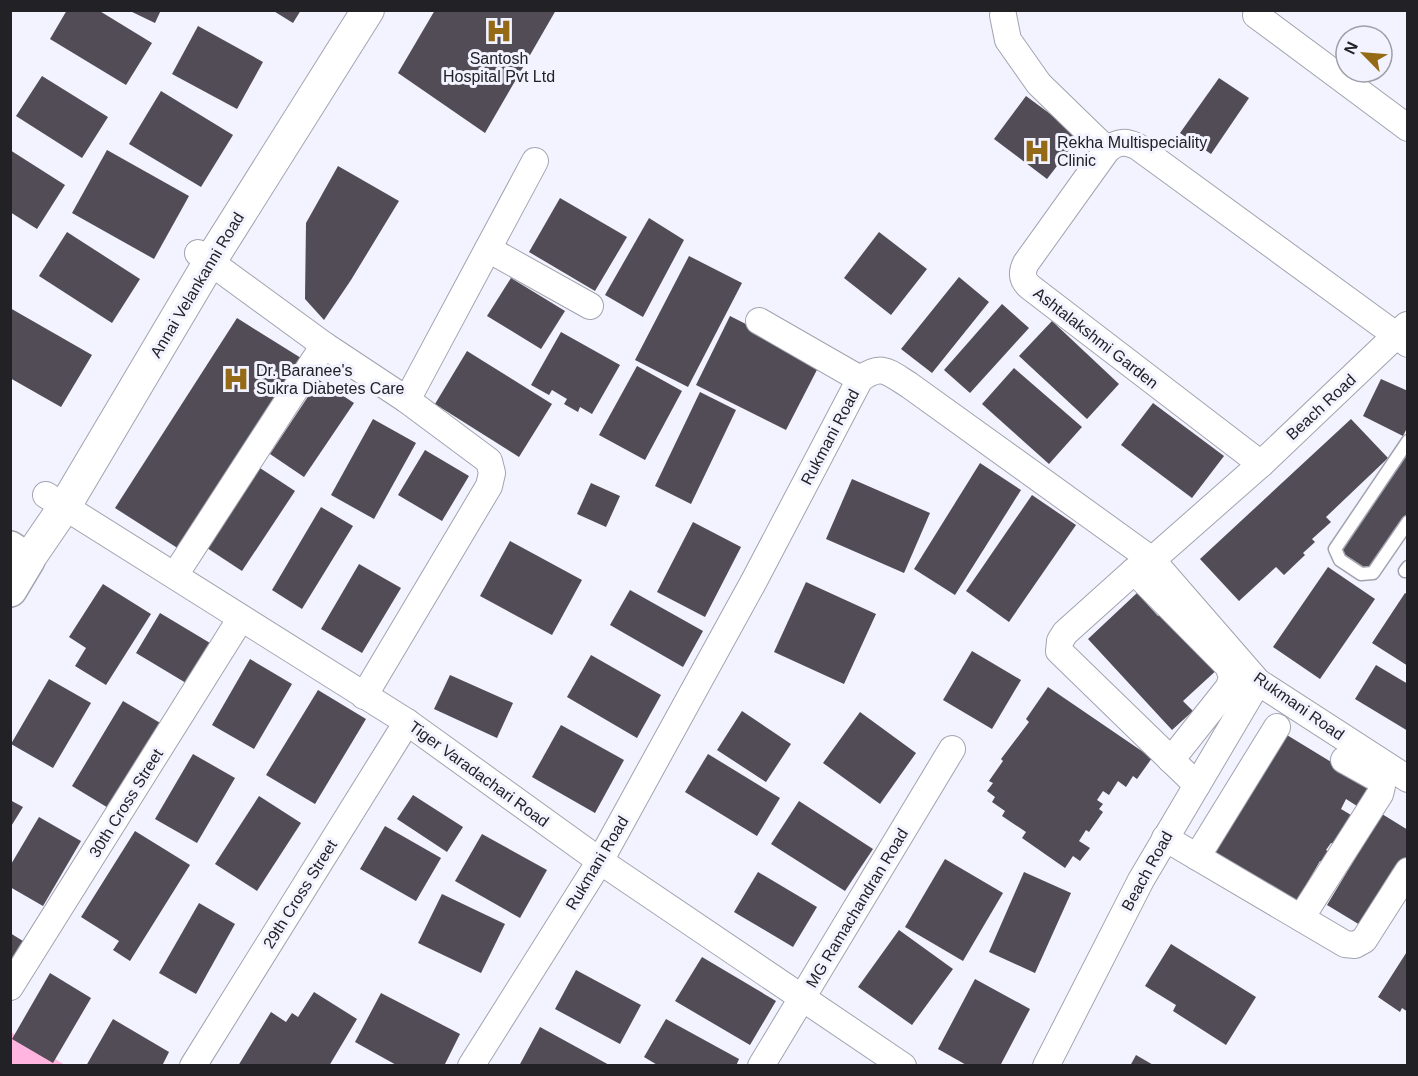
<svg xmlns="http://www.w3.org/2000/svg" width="1418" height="1076" viewBox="0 0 1418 1076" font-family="Helvetica,sans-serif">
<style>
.green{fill:#ffb5e0}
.building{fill:#524c56}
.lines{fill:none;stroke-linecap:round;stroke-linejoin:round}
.service-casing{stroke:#a1a3af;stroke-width:15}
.minor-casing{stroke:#a1a3af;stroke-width:28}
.tertiary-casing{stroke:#a1a3af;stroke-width:34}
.secondary-casing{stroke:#a1a3af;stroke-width:36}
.service{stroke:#fff;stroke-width:12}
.minor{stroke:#fff;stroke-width:26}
.tertiary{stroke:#fff;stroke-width:32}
.secondary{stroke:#fff;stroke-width:33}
.labels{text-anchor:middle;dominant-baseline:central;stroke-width:6;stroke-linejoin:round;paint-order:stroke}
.poi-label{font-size:16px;fill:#212126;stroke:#f2f3fe;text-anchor:start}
.street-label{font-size:16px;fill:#212126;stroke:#f2f3fe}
</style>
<rect width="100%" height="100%" fill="#f2f3fe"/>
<polygon class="green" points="11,1032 65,1065 11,1065"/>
<g class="building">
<polygon points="67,10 98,10 152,43 126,85 50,39"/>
<polygon points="128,10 161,10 155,23"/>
<polygon points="272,10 301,10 293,23"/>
<polygon points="435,10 556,10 485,133 398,73"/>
<polygon points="198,26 263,62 237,109 172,74"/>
<polygon points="42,76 108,117 82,158 16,116"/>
<polygon points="1219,78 1249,98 1211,154 1180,133"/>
<polygon points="161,91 233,135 201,187 129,144"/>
<polygon points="1026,96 1080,136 1047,179 994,139"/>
<polygon points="10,150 65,185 37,229 10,212"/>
<polygon points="107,150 189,196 154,259 72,213"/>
<polygon points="338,166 399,201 351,280 324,320 305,299 306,223"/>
<polygon points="560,198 627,237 595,291 529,252"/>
<polygon points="649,218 684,240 643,317 605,295"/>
<polygon points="67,232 140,279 112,323 39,276"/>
<polygon points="879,232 927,269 891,315 844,278"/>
<polygon points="689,256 742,283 688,387 635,360"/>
<polygon points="959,277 989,302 932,373 901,349"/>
<polygon points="511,278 565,311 541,349 487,316"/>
<polygon points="1002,304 1029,328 970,393 944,370"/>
<polygon points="10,308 92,355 61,407 10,378"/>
<polygon points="730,316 821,362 786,430 696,385"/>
<polygon points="237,318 301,358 179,549 115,508"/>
<polygon points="1052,321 1119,384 1087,419 1019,356"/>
<polygon points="561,332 620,365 592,414 580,407 578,412 564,404 567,399 552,390 549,395 531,385"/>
<polygon points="467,351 552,404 519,457 435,404"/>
<polygon points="637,366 682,391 645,460 599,435"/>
<polygon points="1014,368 1082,427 1049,464 982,404"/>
<polygon points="1381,379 1408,391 1408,426 1403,436 1363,416"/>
<polygon points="319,380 354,403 304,477 270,454"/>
<polygon points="700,392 736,410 691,504 655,486"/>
<polygon points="1153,403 1224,456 1192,498 1121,445"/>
<polygon points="373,419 416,443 374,519 331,495"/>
<polygon points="1351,419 1388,458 1326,517 1331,522 1312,539 1315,542 1303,553 1305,555 1284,575 1276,567 1239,601 1200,559"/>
<polygon points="425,450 469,476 442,521 398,495"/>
<polygon points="1408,450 1408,512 1367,569 1341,552"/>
<polygon points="980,463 1021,490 955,595 914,569"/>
<polygon points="260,468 295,491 242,571 207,548"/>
<polygon points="852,479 930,513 904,573 826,539"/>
<polygon points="591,483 620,496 606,527 577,514"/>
<polygon points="1032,495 1076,525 1009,622 966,591"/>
<polygon points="321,507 353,526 302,609 272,590"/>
<polygon points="693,522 741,547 705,617 657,592"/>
<polygon points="510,541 582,580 552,635 480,596"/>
<polygon points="359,564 401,588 362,653 321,629"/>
<polygon points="1328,567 1375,599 1320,679 1273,647"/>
<polygon points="806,582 876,614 844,684 774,652"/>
<polygon points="103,584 151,614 106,685 75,666 86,648 69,637"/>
<polygon points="630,590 703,631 683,667 610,625"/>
<polygon points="1137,593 1158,616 1166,609 1220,667 1183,701 1193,711 1172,730 1088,639"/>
<polygon points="1405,593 1408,595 1408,666 1372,643"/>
<polygon points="160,613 220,649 196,689 136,653"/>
<polygon points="972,651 1021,680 992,729 943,700"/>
<polygon points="591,655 661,695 637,738 567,697"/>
<polygon points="250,659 292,684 254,749 212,725"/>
<polygon points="1376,665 1408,684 1408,731 1355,699"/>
<polygon points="450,675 513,703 497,738 434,709"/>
<polygon points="49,679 91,703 53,768 11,744"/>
<polygon points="1048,687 1152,758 1137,779 1133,776 1126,787 1118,781 1109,795 1103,791 1097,800 1103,804 1099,809 1103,812 1089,832 1086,830 1079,841 1090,848 1080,861 1073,856 1065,868 1022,838 1026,832 1002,816 1005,811 992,802 995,797 987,791 993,783 989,781 1003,761 1001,759 1029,722 1026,719"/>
<polygon points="318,690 366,719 315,804 266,775"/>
<polygon points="123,701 162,724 110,809 72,786"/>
<polygon points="742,711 791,744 766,782 717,750"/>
<polygon points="860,712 916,753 880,804 823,763"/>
<polygon points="561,725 624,760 595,813 532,777"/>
<polygon points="1282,732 1369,785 1357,806 1346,799 1341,809 1351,815 1334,844 1331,843 1326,850 1329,852 1323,862 1320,861 1306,885 1309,886 1296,909 1204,853"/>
<polygon points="193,754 235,778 197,843 155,819"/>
<polygon points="708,754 780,798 757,836 685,792"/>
<polygon points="413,795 463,827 447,852 397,819"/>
<polygon points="259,796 301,823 257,891 215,864"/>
<polygon points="10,800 23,807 10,828"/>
<polygon points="799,801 873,849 845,891 771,844"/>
<polygon points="1382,814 1408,830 1408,857 1399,872 1393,869 1381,888 1387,891 1365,928 1327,905"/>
<polygon points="39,817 81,841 43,906 10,887 10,866"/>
<polygon points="385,826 441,858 416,901 360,869"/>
<polygon points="135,831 190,865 130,961 113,950 119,941 81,917"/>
<polygon points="482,834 547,870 520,918 455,881"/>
<polygon points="945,859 1003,893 963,961 905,927"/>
<polygon points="758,872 817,907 793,947 734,912"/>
<polygon points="1024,872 1071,893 1035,973 989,952"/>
<polygon points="442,894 505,924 481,973 418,943"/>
<polygon points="199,903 235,924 196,994 159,973"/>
<polygon points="899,930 953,969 912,1025 858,987"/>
<polygon points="10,933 23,941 10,961"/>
<polygon points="1171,944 1256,997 1226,1045 1173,1011 1176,1005 1145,986"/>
<polygon points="1408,950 1408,1012 1402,1008 1400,1012 1378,997"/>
<polygon points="702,957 776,1001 750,1045 675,1001"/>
<polygon points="576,970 641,1005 620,1044 555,1009"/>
<polygon points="50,973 91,998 53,1063 12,1039"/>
<polygon points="975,979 1030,1009 1000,1066 968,1066 938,1049"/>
<polygon points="314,992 357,1019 329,1066 238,1066 271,1012 286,1022 292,1013 298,1017"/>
<polygon points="381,993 460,1034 444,1066 398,1066 355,1042"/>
<polygon points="113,1019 169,1052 162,1066 86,1066"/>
<polygon points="666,1019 739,1059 736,1066 659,1066 644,1057"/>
<polygon points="540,1027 611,1066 519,1066"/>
<polygon points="1136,1055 1155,1066 1130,1066"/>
</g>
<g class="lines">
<g class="service-casing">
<g id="service">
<polyline points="1408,441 1335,549 1340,560 1361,574 1373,573 1408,522"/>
<polyline points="1405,571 1408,567"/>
</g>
</g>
<g class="minor-casing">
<g id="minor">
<polyline points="1003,15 1008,40 1039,84 1107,150"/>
<polyline points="1256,15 1408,128"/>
<polyline points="488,249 590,306"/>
<polyline points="198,253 324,345 407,400 489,461 492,473 489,486 364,696"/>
<polyline points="759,321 860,379"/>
<polyline points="407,400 535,161"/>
<path d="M1261,464L1030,287C1022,280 1021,273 1026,263L1107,150C1118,141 1126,141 1138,147L1408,344"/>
<polyline points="46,495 407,722 600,861 903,1066"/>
<polyline points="1134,571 1228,666 1232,677 1229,687 1171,760"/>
<polyline points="175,575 324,345"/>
<polyline points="1197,785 1059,651 1060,641 1065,633 1134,571 1152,560 1261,464 1407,325"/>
<polyline points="1165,838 1345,944 1355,945 1364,940 1408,871"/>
<polyline points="1197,857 1277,727"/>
<polyline points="1301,918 1380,794 1382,786 1378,779 1344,760"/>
<polyline points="10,987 241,618"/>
<polyline points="193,1066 407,722"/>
<path d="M471,1066L600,861L754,581L860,379C882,363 888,372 909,385L1152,560L1258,682L1408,779"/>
<polyline points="761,1066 952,749"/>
<polyline points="1046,1066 1141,880 1258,682"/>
</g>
</g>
<g class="tertiary-casing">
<polyline id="tertiary" points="28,560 65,506 209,263 368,10"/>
</g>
<g class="secondary-casing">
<polyline id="secondary" points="10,548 28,560 10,590"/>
</g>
<use href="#service" class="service"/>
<use href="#minor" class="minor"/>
<use href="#tertiary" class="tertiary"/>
<use href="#secondary" class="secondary"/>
</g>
<defs>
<g id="hospital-bare" transform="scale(2.07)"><path d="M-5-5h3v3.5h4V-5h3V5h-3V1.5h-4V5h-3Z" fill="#956a16" stroke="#f2f3fe" stroke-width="2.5" paint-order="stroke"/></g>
</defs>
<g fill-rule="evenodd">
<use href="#hospital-bare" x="499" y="31"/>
<use href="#hospital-bare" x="1037" y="151"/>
<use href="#hospital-bare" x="236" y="379"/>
</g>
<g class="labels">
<g class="poi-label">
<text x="499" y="58" text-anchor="middle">Santosh<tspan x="499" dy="18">Hospital Pvt Ltd</tspan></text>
<text x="1057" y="142">Rekha Multispeciality<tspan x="1057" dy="18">Clinic</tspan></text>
<text x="256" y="370">Dr. Baranee's<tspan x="256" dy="18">Sukra Diabetes Care</tspan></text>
</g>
<g class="street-label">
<text transform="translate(197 285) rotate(-59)">Annai Velankanni Road</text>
<text transform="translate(1096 338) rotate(38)">Ashtalakshmi Garden</text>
<text transform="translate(1321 407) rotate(-43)">Beach Road</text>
<text transform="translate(830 437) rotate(-62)">Rukmani Road</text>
<text transform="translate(1299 706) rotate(35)">Rukmani Road</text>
<text transform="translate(479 774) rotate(36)">Tiger Varadachari Road</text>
<text transform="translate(126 803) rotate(-58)">30th Cross Street</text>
<text transform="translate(597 863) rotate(-59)">Rukmani Road</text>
<text transform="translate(1147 871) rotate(-61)">Beach Road</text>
<text transform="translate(300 894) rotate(-58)">29th Cross Street</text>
<text transform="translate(857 908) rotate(-59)">MG Ramachandran Road</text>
</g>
</g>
<rect width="1418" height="1076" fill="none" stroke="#212126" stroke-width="24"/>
<g transform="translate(1364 54) rotate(295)"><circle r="28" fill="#f2f3fe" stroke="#9e9fa8" stroke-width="1.5"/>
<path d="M0-4.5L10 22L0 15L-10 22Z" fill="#956a16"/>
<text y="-9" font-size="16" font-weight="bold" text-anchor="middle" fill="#212126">N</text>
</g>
</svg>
